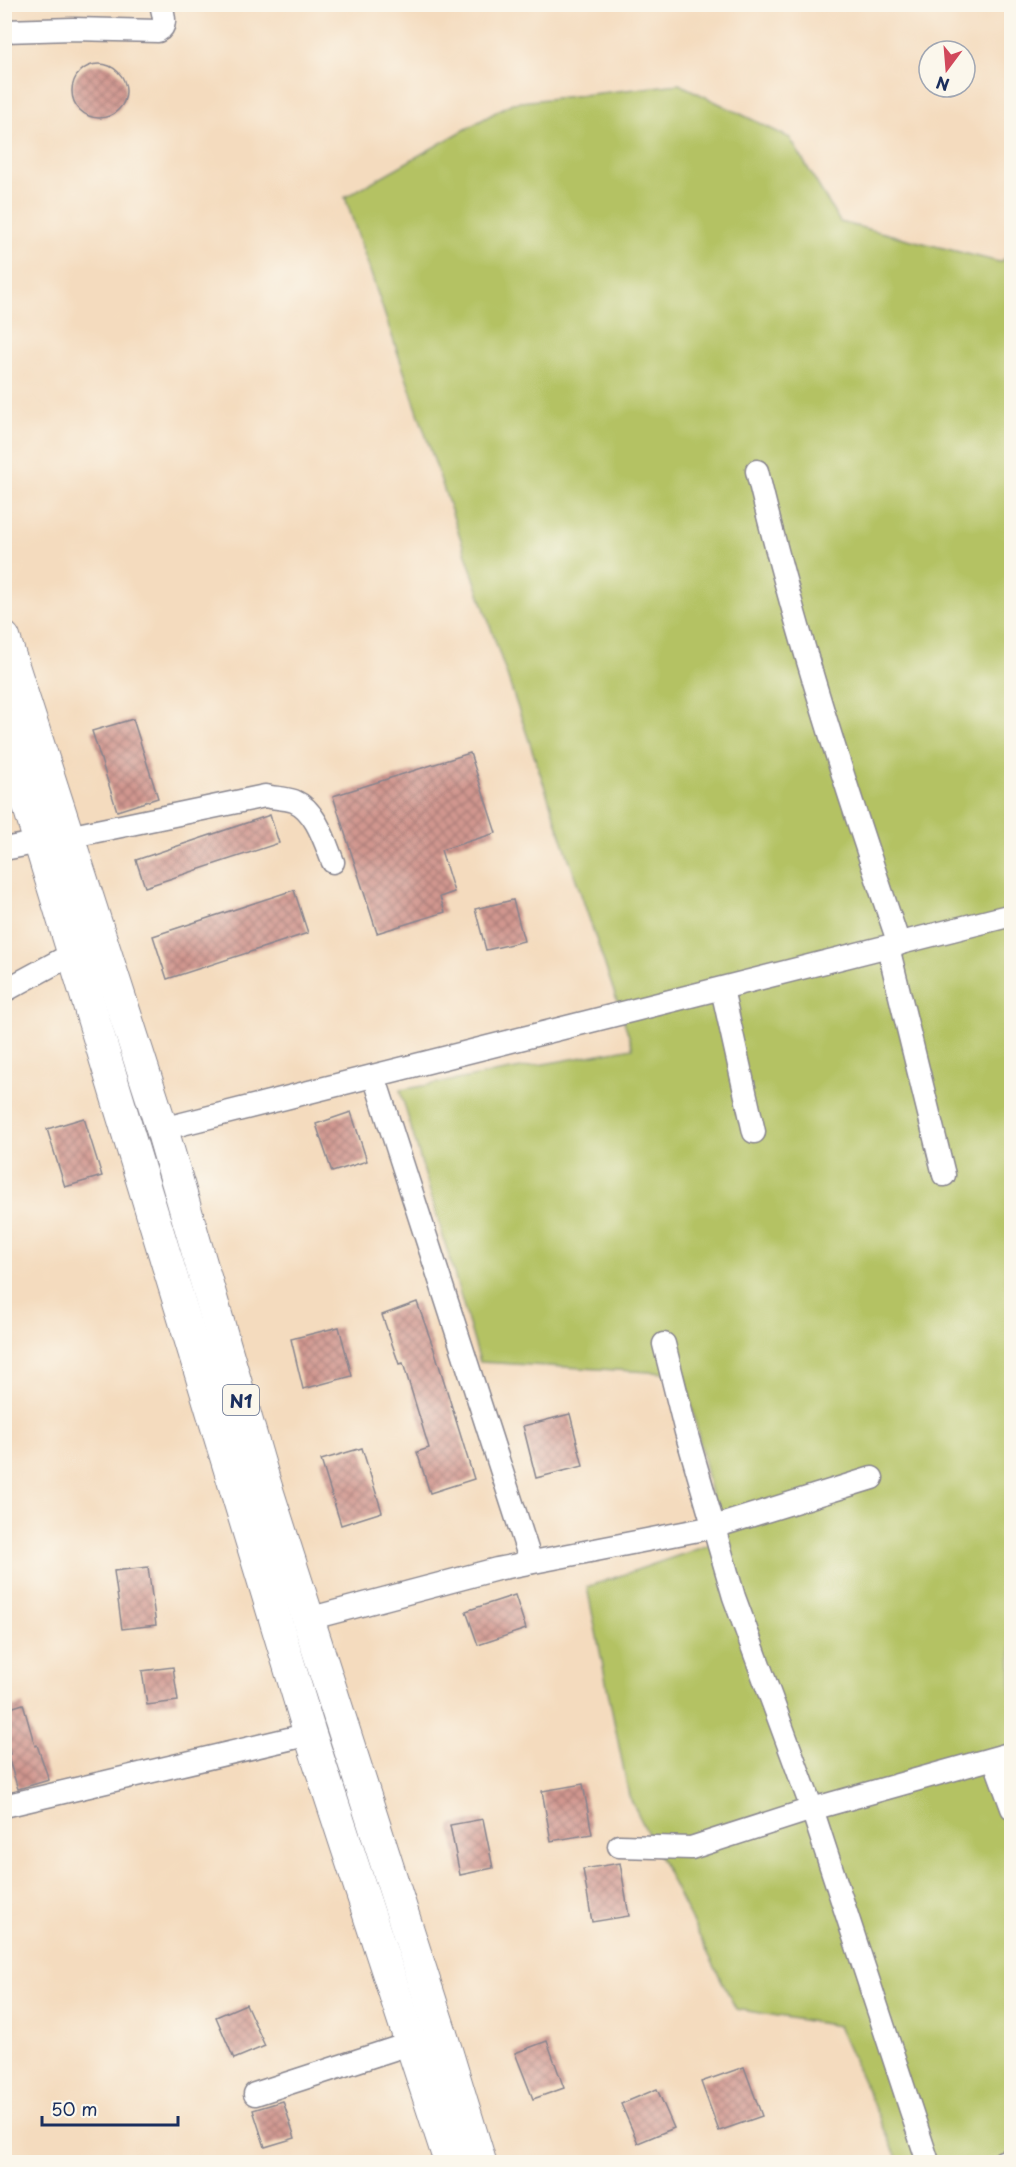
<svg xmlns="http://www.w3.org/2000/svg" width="1016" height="2167" viewBox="0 0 1016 2167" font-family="'Playpen Sans',sans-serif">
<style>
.green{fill:#b4c264;stroke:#687861;stroke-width:1.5}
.building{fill:url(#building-cross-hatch)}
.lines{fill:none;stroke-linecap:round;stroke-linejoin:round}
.minor-casing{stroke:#88858e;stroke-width:25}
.highway-casing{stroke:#88858e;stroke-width:34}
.minor{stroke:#fff;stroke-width:22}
.highway{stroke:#fff;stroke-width:32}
.labels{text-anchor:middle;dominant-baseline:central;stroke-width:5;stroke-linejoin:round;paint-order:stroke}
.shield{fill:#fbf7ec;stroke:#5e6b89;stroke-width:1.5}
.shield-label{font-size:18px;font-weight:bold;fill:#1b2f5e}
</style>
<defs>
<pattern id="building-cross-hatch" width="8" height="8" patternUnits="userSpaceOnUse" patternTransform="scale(1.5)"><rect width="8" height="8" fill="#d1978f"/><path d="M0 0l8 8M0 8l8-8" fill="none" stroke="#a97c78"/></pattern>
</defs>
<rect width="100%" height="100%" fill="#fbf7ec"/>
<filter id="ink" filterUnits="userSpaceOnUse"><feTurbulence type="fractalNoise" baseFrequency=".0167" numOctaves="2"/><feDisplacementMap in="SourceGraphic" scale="12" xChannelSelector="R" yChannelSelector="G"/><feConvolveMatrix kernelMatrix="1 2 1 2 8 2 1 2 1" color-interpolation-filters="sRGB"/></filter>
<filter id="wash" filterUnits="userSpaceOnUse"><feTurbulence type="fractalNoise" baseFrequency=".008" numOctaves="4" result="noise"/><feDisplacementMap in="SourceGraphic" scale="24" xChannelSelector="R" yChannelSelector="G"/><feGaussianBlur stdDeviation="1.35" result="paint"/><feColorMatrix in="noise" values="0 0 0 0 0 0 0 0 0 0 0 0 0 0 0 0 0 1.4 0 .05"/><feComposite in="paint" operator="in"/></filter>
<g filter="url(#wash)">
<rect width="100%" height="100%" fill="#f4dbbe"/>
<polygon class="green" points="679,84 790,138 840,222 999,262 1011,255 1011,2162 899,2162 838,2026 736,2009 629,1796 587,1587 721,1541 685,1374 480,1362 400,1090 633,1048 345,197 512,103"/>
<g id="blocks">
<g class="building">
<circle cx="99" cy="91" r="27"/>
<polygon points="133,719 158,798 117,811 92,731"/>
<polygon points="470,753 496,833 441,850 454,892 440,897 445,912 377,933 333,796"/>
<polygon points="270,815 279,843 145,887 136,860"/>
<polygon points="294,890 308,933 167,979 153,936"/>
<polygon points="513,900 524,941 486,950 475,909"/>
<polygon points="351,1112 367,1161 332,1172 316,1124"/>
<polygon points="84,1118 102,1176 65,1187 47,1129"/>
<polygon points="417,1302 435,1352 474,1479 430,1493 417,1452 429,1448 403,1363 399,1364 382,1315"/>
<polygon points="339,1327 352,1376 303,1389 291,1339"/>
<polygon points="570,1414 583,1466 536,1478 523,1426"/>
<polygon points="362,1448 382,1512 341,1525 321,1460"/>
<polygon points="148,1567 156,1625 122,1629 114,1571"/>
<polygon points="515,1595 526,1629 478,1645 466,1611"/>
<polygon points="173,1667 178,1701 147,1705 142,1671"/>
<polygon points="23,1704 35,1746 37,1745 49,1780 18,1789 7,1754 10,1754 4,1733 4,1710"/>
<polygon points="583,1784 592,1834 551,1841 542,1791"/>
<polygon points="483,1819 493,1868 460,1875 450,1825"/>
<polygon points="620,1863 629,1916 592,1922 583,1869"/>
<polygon points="246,2004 265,2046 234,2059 216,2017"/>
<polygon points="547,2041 564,2088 533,2099 515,2053"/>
<polygon points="744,2067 762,2116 719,2131 701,2082"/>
<polygon points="657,2089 674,2128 638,2143 621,2104"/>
<polygon points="283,2101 295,2138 265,2147 253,2110"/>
</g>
</g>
</g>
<g filter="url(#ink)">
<use href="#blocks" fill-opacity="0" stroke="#88858e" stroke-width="1.5"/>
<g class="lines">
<g class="minor-casing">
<g id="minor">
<path d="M4,31L73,29L158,31C168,26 163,14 161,4"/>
<path d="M757,471C795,631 846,788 899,944"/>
<path d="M68,837L265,796C274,798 285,798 294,801C316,810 325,842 333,862"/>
<polyline points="4,849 40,842"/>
<polyline points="888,947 944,1175"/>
<polyline points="722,989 754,1132"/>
<polyline points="4,991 85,947"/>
<polyline points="374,1076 531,1562"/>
<polyline points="162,1129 1012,915"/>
<polyline points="664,1344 686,1432 734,1597 812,1809 928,2162"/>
<polyline points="308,1619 497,1569 714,1527 872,1478"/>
<polyline points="994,1759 1012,1808"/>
<polyline points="4,1806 310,1734"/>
<polyline points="619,1846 691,1848 812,1809 1012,1753"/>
<polyline points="255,2094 412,2043"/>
<polyline points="1003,2162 1012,2160"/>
</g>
</g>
<g class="highway-casing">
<g id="highway">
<polyline points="4,638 162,1129 265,1484 441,2034 480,2162"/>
<polyline points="4,724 310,1734 450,2162"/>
</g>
</g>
<use href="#minor" class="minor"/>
<use href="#highway" class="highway"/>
</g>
</g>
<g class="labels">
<rect class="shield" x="223" y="1385" width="36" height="30" rx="4.5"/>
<g class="shield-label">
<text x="241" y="1400">N1</text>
</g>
</g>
<rect width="1016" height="2167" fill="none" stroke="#fbf7ec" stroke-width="24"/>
<g transform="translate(947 69) rotate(196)"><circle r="28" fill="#fbf7ec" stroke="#a1a7b3" stroke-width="1.5"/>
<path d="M0-4.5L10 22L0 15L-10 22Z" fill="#d1495b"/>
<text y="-9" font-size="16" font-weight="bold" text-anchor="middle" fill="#1b2f5e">N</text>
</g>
<path d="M42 2116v9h136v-9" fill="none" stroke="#1b2f5e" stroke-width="3"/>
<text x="51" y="2116" font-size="18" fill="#1b2f5e" stroke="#fbf7ec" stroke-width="4.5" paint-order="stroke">50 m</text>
</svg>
